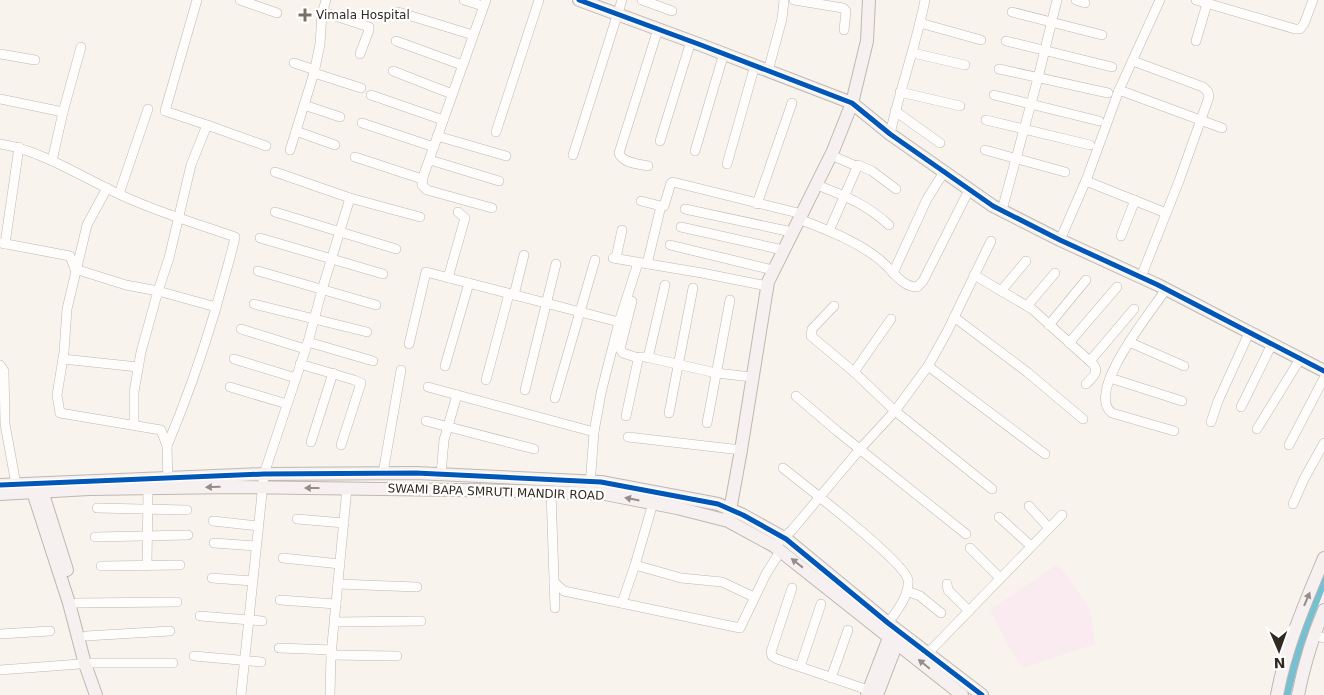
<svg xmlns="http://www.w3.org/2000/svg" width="1324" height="695" viewBox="0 0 1324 695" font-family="'DejaVu Sans',sans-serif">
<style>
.medical{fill:#f9ebf0}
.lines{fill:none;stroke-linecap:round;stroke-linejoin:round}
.canal{stroke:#76c0d1;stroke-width:9}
.street-casing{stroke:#beb8b0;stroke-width:10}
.secondary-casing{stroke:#beb8b0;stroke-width:14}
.street{stroke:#fefdfc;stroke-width:9}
.secondary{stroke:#f6f1f0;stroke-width:12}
.cycleway-casing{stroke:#fff;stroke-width:8}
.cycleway{stroke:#0057b8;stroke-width:5}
.oneway{fill:#948d88}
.poi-dot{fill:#777067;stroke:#fff;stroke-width:2}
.labels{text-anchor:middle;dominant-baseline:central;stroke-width:4.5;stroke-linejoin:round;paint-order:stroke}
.poi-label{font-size:12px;fill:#32291f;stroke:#fff;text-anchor:start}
.street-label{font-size:12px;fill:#32291f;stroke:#fff}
</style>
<rect width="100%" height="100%" fill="#f8f3ed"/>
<polygon class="medical" points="1058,564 1090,609 1095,644 1023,668 1009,647 990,610"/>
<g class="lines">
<path class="canal" d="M1286,695C1295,655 1308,617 1324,579"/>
<g class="street-casing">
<g id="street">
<polyline points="197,0 165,111 207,125"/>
<polyline points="240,0 277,13"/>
<polyline points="464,0 483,6"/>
<polyline points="642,0 672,11"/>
<polyline points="794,0 843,8 846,11 844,30"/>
<polyline points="1076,0 1085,3"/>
<polyline points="1196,0 1295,29 1300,29 1304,24 1313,0"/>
<polyline points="323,12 369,27 369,30 360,54"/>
<polyline points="398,12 473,35"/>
<polyline points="1012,12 1102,35"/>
<polyline points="920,23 981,40"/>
<polyline points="396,41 462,65"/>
<polyline points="1006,41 1112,67"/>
<polyline points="1196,41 1208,0"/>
<polyline points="913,53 965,65"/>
<polyline points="0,54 35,60"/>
<polyline points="1133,61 1203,87 1208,92 1209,97 1179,181 1141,277"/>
<polyline points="294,63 315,70"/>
<polyline points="999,69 1108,93"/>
<polyline points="393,71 452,94"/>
<polyline points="768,71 782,19 784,0"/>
<polyline points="314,73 361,88"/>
<polyline points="1119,90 1222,128"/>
<polyline points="900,92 960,106"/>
<polyline points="371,95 443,120"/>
<polyline points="994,95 1099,121"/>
<polyline points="0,99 63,112"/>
<polyline points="304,105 340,117"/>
<polyline points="895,111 940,143"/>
<polyline points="986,120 1090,145"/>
<polyline points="362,123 434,147"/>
<polyline points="296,131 335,145"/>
<polyline points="496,132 539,0"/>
<path d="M890,134C900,89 916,45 925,0"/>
<polyline points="437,136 506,156"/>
<polyline points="660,141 691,41"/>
<path d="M0,144C44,151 83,178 123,196C160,213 198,224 235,237C230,261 222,284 216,308C202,355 186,401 167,446"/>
<polyline points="290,150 314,73 320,44 322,14 326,0"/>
<polyline points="985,150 1065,172"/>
<polyline points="695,151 724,53"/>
<polyline points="573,155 622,0"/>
<polyline points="831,155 856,166"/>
<polyline points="355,157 419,178 423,177 486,0"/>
<polyline points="430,160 499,181"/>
<polyline points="52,161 63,112 81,47"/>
<polyline points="727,164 755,65"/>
<path d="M648,166C639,164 622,163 619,153L658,29"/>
<polyline points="275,172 350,198 420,217"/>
<polyline points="423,177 422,185 427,190 492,208"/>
<polyline points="1086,181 1166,213"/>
<path d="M817,185C845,196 866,204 889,225"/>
<polyline points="107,188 87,225 67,309 64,352 57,395 60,413 161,430 167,446 168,483"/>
<polyline points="119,194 148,109"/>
<polyline points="641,201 661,206"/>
<polyline points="757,204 792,103"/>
<polyline points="685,209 792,232"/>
<polyline points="1002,210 1038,78 1057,0"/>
<polyline points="275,212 396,249"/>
<path d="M799,219C827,230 857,241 880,260C892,269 901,287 917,287L923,281L969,190"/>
<polyline points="681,227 783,250"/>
<polyline points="829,231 858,165 872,171 896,189"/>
<polyline points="1121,236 1135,200"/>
<polyline points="260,238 383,274"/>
<polyline points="1060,240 1087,178 1119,90 1160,0"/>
<polyline points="1,243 70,256 75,269"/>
<polyline points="5,244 19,147"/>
<polyline points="670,245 773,270"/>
<polyline points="613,258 702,273 767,286"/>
<polyline points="616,258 622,230"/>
<polyline points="647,264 661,206 664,206 671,183 673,182 802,214"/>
<polyline points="75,269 126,285 158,291 141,352 134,392 134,425"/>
<polyline points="258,271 376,305"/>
<polyline points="893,273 927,199 944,172"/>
<path d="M974,275L1032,309L1093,364C1100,372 1092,378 1086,384"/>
<polyline points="448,278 465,218 458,212"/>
<path d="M1166,289C1153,310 1084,392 1112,413L1174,431"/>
<polyline points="1001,291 1026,261"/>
<polyline points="514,295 524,255"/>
<polyline points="632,301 620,349 623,353 638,358"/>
<polyline points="254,304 367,332"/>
<polyline points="834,306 812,329 811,336 854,372 895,411 992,489"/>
<polyline points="1027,306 1055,273"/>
<polyline points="216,307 158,291 169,258 191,165 207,125 266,146"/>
<polyline points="954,317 1027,372 1083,419"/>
<polyline points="1049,325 1086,280"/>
<polyline points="241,329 305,349"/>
<polyline points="308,342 373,361"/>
<polyline points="1129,342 1184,366"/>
<polyline points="1069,343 1117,287"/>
<polyline points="409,344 426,272 619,322"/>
<polyline points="648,358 665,285"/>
<polyline points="63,359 138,367"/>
<polyline points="234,359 296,378"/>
<polyline points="1090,361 1134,309"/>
<polyline points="300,364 354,380 361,383 341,445"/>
<polyline points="0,365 4,371 5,424 17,490"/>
<polyline points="445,366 469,283"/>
<polyline points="928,366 1045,454"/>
<polyline points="854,372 891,319"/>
<polyline points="1110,378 1182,401"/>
<polyline points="486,380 509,294"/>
<polyline points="230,387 287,404"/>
<polyline points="428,387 594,432"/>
<polyline points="525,390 556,264"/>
<polyline points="796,396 837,431 966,534"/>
<polyline points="555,398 595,260"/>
<polyline points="1241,407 1272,344"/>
<polyline points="669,413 693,288"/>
<polyline points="626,416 638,360 640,357 646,357 716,373 752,377"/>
<polyline points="426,421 534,449"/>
<polyline points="1211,422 1218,401 1249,333"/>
<polyline points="707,423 730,300"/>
<polyline points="1257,429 1300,359"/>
<polyline points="628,437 741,450"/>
<polyline points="311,442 333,373"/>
<polyline points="1289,445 1324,378"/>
<path d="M783,468C803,484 905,562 908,580C910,596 894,615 885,627"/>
<polyline points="383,473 401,370"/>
<polyline points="441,474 444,440 457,395"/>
<polyline points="590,486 594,432 601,393 619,322 638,263"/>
<polyline points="551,492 555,608"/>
<polyline points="1293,504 1304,479 1324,443"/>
<polyline points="1029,506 1049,528"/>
<polyline points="97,508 187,510"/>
<polyline points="999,517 1031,546"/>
<polyline points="297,519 344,523"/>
<polyline points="213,521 258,526"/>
<polyline points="95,537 188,535"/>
<polyline points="780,541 792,530 860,449 895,411 928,366 947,332 991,241"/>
<polyline points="214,543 256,546"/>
<polyline points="970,548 1000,578"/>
<polyline points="283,558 340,564"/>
<polyline points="635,565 681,578 722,582 754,597"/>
<polyline points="101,566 180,565"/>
<polyline points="147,566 148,489"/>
<polyline points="212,578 252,581"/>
<polyline points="554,582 564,591 740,628 766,574 781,550"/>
<polyline points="338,584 417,587"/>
<polyline points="947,584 948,590 969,611"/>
<polyline points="792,588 771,652 772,656 777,659 868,690"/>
<polyline points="907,591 920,596 941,613"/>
<polyline points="280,600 336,604"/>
<polyline points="77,603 177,602"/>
<polyline points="622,603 635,565 653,503"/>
<polyline points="200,616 262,621"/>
<polyline points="335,622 421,621"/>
<polyline points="0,634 50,631"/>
<polyline points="1314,635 1324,638"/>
<polyline points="86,636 170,631"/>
<polyline points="279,648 332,650"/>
<polyline points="928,653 1062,515"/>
<polyline points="331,655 397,656"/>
<polyline points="194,656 261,662"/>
<polyline points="800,667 821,604"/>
<polyline points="0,670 93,663 173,663"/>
<polyline points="831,678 848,630"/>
<polyline points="241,695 264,474 308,342 322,290 350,198"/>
<polyline points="330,695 331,655 347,488"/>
</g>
</g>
<g class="secondary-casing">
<g id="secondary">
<polyline points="579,0 701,45 852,103 890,134 993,206 1060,240 1158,285 1324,371"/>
<polyline points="0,485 264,474 416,473 601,482 718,504 743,515 786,539 888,623 982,695"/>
<polyline points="42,491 67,570"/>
<polyline points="33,492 69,603 85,664 96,695"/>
<polyline points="0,494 89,489 232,487 522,491 605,494 677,508 728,521 774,546 962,695"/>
<polyline points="729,516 741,450 768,282 833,151 852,103 867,41 869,0"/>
<polyline points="867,695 892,630"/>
<polyline points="877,695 900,635"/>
<path d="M1277,695C1286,647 1305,603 1324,558"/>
<path d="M1298,695C1304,665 1312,638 1324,610"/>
</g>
</g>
<use href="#street" class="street"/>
<use href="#secondary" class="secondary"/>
<g class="cycleway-casing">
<g id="cycleway">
<polyline points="579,0 701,45 852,103 890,134 993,206 1060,240 1158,285 1324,371"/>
<polyline points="0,485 264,474 416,473 601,482 718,504 743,515 786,539 888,623 982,695"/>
</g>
</g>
<use href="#cycleway" class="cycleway"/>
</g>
<defs><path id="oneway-solid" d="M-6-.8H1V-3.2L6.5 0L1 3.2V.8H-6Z" transform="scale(1.25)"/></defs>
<g class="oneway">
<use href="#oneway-solid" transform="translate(213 487) rotate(179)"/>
<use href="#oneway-solid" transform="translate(312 488) rotate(-180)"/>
<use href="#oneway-solid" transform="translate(632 499) rotate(-169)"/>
<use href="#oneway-solid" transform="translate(797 563) rotate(-142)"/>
<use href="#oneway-solid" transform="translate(1307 599) rotate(-67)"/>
<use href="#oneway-solid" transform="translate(924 664) rotate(-141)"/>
</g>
<path class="poi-dot" d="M302.5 7.5h5v5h5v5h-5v5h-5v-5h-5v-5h5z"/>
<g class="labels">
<g class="poi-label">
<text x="316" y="15">Vimala Hospital</text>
</g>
<g class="street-label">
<text transform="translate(496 492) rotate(2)">SWAMI BAPA SMRUTI MANDIR ROAD</text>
</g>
</g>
<g transform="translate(1279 650) rotate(178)" stroke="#ffffff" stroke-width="4" paint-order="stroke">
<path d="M0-4L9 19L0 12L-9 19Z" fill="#32291f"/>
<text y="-8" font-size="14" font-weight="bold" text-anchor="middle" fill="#32291f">N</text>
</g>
</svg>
